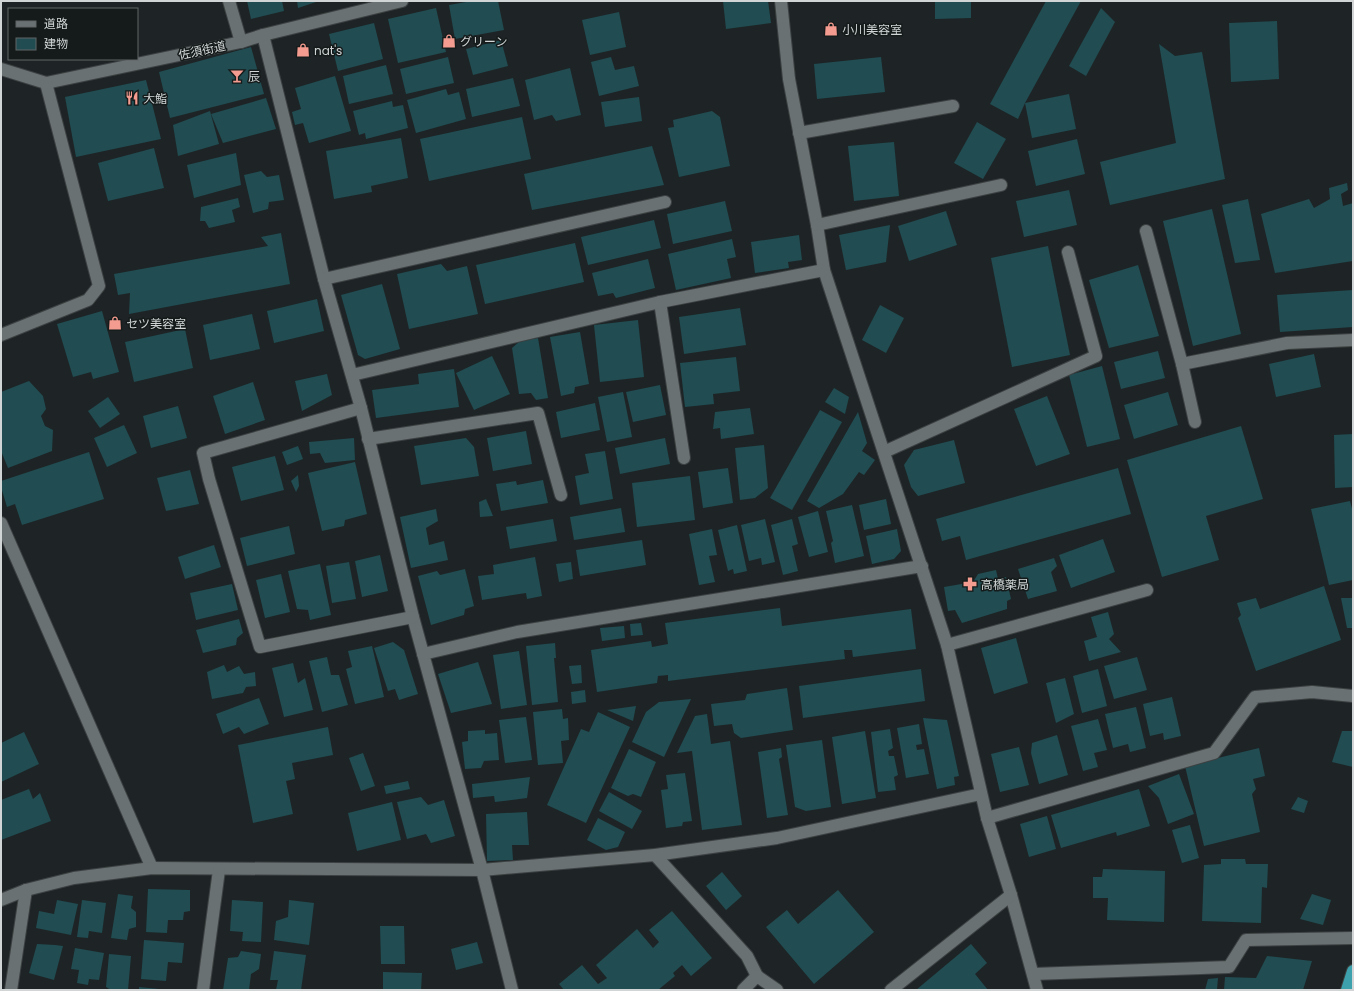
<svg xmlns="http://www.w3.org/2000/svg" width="1354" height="991" viewBox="0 0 1354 991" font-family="Poppins,'Noto Sans JP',sans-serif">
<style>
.building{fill:#204c52}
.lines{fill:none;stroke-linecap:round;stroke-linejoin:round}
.minor-casing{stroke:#3c4142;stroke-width:14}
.highway-casing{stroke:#3c4142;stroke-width:14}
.minor{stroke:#6a7172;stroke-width:12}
.highway{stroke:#3ca1ac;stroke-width:12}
.labels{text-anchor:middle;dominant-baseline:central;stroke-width:3;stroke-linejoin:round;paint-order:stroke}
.poi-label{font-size:12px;fill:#d1d5d6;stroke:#151b1b;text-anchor:start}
.street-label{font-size:12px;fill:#d1d5d6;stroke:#151b1b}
</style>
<rect width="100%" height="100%" fill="#1e2425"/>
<g class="building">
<polygon points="247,1 282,1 284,11 251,19"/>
<polygon points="297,1 319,1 298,8"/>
<polygon points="472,1 498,1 504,30 455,39 449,5"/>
<polygon points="723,1 768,1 771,23 726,29"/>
<polygon points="935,1 971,1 971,18 935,19"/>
<polygon points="1046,1 1081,1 1025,103 1018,119 990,104"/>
<polygon points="436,8 446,52 398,63 388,19"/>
<polygon points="1101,8 1115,22 1086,76 1069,66"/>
<polygon points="619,12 626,47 590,55 582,20"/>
<polygon points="1277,21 1279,79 1231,82 1229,23"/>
<polygon points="374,23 383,59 338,71 329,34"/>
<polygon points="501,40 508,66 473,75 466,49"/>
<polygon points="1159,44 1175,56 1202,52 1225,179 1110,205 1100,162 1176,143"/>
<polygon points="251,47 264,94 170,118 159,72"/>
<polygon points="448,57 454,83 406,94 400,69"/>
<polygon points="611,57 615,70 634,66 639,86 599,96 591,62"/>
<polygon points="881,57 885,92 817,99 814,64"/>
<polygon points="386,65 393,94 349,104 343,76"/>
<polygon points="570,68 581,115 556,121 552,115 534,120 525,80"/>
<polygon points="335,76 351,131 309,143 303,123 295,125 292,112 301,109 295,88"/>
<polygon points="513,78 520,106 472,117 466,89"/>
<polygon points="146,80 161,139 76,157 65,97"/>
<polygon points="446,89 448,95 459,92 466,119 416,133 407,100"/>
<polygon points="1069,94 1076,129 1032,138 1025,103"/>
<polygon points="639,97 642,121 605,127 601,102"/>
<polygon points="266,98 276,129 223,143 211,114"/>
<polygon points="392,101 393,107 403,105 408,128 366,139 365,133 359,135 353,111"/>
<polygon points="210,111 219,144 178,156 173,125"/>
<polygon points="712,111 720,117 730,166 679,177 668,128 674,127 673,120"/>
<polygon points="522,117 531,159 429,181 420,139"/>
<polygon points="977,122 1006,139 983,179 954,163"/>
<polygon points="401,138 408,178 371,186 372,192 334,199 326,151"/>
<polygon points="1077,139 1085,174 1036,186 1028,151"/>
<polygon points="894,142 899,196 854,201 848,146"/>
<polygon points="652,146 664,185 532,210 524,174"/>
<polygon points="154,148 164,188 108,201 98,163"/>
<polygon points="236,153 241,185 194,198 187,165"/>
<polygon points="261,171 267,177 279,175 284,200 269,202 268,209 253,213 244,175"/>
<polygon points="1347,183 1348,190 1341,194 1343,206 1353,203 1353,261 1275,273 1261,214 1309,199 1314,208 1330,199 1329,188"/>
<polygon points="1069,190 1077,225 1024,237 1016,201"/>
<polygon points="238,198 240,207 232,210 235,222 209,228 205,221 200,221 201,207"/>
<polygon points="1248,199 1260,260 1235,263 1222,205"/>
<polygon points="725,201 732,231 673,244 667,214"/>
<polygon points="1212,209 1241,334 1193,346 1163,221"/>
<polygon points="946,211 957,245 909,261 898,226"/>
<polygon points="654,220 661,248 588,265 581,237"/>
<polygon points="890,225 886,262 846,270 839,235"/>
<polygon points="281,233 290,284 129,314 130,293 118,295 114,274 268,246 261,237"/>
<polygon points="799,235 802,260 788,262 789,268 755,273 751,242"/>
<polygon points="732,239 736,257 727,259 731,278 676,290 668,254"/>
<polygon points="575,243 584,282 485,304 476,265"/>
<polygon points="1048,246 1070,355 1012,367 991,258"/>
<polygon points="648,259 655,288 616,298 613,293 598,296 592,273"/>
<polygon points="441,264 447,271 467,266 478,314 409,329 397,274"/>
<polygon points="1138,265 1159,336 1109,348 1089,280"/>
<polygon points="382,284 400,349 365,359 358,355 341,295"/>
<polygon points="1353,290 1353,327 1280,332 1277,295"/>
<polygon points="317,299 324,331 274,343 267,311"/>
<polygon points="880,305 904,318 886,353 862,340"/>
<polygon points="740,308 746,345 684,354 679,317"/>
<polygon points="102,311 119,372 93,379 91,372 73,377 57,324"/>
<polygon points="252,314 260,349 210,360 203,325"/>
<polygon points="638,320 644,377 600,382 594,325"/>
<polygon points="185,329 193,368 134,382 125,342"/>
<polygon points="580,332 589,384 575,387 574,393 561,396 550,337"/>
<polygon points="538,338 548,398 536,400 531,393 519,394 512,348 520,341"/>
<polygon points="1158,351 1165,378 1121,389 1114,362"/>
<polygon points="1314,354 1321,387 1276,397 1269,364"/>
<polygon points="492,356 510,394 474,410 456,373"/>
<polygon points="736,357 740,391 713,394 714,404 685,407 680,363"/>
<polygon points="1102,366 1120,439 1087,447 1069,375"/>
<polygon points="454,369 459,407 376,418 372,390 419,384 418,374"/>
<polygon points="327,374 332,395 302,411 295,381"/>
<polygon points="29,381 43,396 46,409 41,416 45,426 53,430 52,451 8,468 1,451 1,392"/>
<polygon points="253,382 265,420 225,434 213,396"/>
<polygon points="660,385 666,415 633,422 626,392"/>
<polygon points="834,388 849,397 845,414 825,402"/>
<polygon points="623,392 632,437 607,442 598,397"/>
<polygon points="1168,392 1178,425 1134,439 1124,405"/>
<polygon points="1047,396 1070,454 1036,466 1014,409"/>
<polygon points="108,397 120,414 100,428 88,411"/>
<polygon points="595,403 600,430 561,438 556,412"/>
<polygon points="178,406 187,438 151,448 143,416"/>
<polygon points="750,408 754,434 721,439 720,428 713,429 715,412"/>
<polygon points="820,410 842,422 792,510 770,498"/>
<polygon points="858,412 867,443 862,451 875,460 864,475 859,472 843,494 819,508 807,501"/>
<polygon points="124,425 137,453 107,467 94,438"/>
<polygon points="1241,426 1263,499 1206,516 1219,560 1162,577 1127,460"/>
<polygon points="526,431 532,464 493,471 487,438"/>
<polygon points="1353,434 1353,487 1335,488 1334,435"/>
<polygon points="354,438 355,460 325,463 320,453 310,454 309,442"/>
<polygon points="466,438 474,447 479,476 421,485 414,446"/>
<polygon points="665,438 670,464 620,474 615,448"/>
<polygon points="954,440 965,483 918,496 911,487 904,465 914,450"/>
<polygon points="764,445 768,488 755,498 740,500 735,448"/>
<polygon points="298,446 303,459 287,465 282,452"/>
<polygon points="605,451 613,499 580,505 575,476 589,473 585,454"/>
<polygon points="89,452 104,499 22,525 15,504 7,507 1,487 1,481"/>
<polygon points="275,456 284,490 241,501 232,467"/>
<polygon points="355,462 367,514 345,520 344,526 322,531 308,473"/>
<polygon points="728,468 733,503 703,508 698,472"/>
<polygon points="1118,468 1131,514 966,560 960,536 942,541 936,519"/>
<polygon points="190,470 199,504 166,511 157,478"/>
<polygon points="298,475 299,486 296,492 291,481"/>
<polygon points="690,476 695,520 637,527 632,483"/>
<polygon points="543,480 548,503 501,511 496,484 516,481 517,485"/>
<polygon points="486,499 493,516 480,517 479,502"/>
<polygon points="886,499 891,524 864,530 859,505"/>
<polygon points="1350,501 1353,512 1353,580 1329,585 1311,509"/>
<polygon points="852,505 864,556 835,563 831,543 833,541 826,511"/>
<polygon points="621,508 625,532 574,540 570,517"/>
<polygon points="436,509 438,521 426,528 429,545 444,541 448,560 411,568 400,517"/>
<polygon points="818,511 828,552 809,557 798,517"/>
<polygon points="553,519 557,541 510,549 506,527"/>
<polygon points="765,519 775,562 762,565 761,558 749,561 741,525"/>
<polygon points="792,519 798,544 792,546 798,571 783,575 771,525"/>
<polygon points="737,525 747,571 734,574 733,569 728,571 718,530"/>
<polygon points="289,526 295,554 247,566 240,538"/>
<polygon points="712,529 717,555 709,556 715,582 699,585 689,534"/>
<polygon points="897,529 901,551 894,559 872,564 866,536"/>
<polygon points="1103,539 1115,572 1071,588 1059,555"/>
<polygon points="642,540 646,565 580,576 576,550"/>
<polygon points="214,545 221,567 185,579 178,557"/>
<polygon points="380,555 388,591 362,597 355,561"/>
<polygon points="535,557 542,596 527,599 526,593 482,600 478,576 494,574 493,565"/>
<polygon points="1054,558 1057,566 1051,572 1057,591 1028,599 1018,569"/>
<polygon points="349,562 356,599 332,603 326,566"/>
<polygon points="571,562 573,579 559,582 556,564"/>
<polygon points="320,564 331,615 310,620 308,610 297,609 288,571"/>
<polygon points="465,569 474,606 465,609 464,615 431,625 418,576 437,571 440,575"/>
<polygon points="996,570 998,579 1006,577 1011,599 1007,601 1007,609 962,623 955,610 948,611 944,587 973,582 978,574"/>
<polygon points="281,574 290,612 265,618 256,580"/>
<polygon points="232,584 238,610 196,620 190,593"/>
<polygon points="1324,586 1341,640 1256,671 1238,618 1241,615 1237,603 1256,598 1260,609"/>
<polygon points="1341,598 1353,598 1353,628 1347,628"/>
<polygon points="780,608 782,626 911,609 916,649 853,657 852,650 844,650 845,659 668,681 668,675 658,676 657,683 597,692 591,650 651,641 652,647 668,644 665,623"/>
<polygon points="1108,612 1114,634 1109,639 1121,652 1089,661 1084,641 1097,637 1091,617"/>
<polygon points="239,619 243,633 237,638 236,645 203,653 196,630"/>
<polygon points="641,623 643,635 631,636 630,624"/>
<polygon points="624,626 625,638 602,641 600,628"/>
<polygon points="1016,638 1028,683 994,694 981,648"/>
<polygon points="393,642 404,650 418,694 399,700 395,689 388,691 374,648"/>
<polygon points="555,643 556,658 554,658 558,702 532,705 526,646"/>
<polygon points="372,646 384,697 355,704 346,669 352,667 348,651"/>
<polygon points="519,651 527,705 501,709 493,655"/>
<polygon points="327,657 331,675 339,675 348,705 322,712 309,661"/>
<polygon points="1137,657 1147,690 1114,699 1104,666"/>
<polygon points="478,662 492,704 451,713 438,674"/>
<polygon points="293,663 298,683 305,678 313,710 284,717 272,668"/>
<polygon points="224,665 227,672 239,666 244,674 255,672 256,686 246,687 243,693 212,699 207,672"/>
<polygon points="581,665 582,683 572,684 569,666"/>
<polygon points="921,669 925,701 803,718 799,686"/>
<polygon points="1098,669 1107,706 1082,713 1073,676"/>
<polygon points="1065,678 1074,714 1056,723 1046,683"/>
<polygon points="787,688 793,730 741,738 734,733 732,724 714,726 711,704 745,700 747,694"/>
<polygon points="585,690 586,702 572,704 571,692"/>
<polygon points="1172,697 1181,736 1164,740 1163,733 1150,736 1143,704"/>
<polygon points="259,698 269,724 244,734 239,727 223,734 216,714"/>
<polygon points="691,699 664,757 632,742 646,712 659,702"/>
<polygon points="636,706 633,721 607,710"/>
<polygon points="1136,707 1146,748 1130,752 1128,744 1113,748 1105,714"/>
<polygon points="562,709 563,719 568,718 569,740 561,741 563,763 538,765 533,712"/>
<polygon points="598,712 630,727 586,823 547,805 581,729 589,732"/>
<polygon points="707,714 711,744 730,741 742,825 702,830 692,751 677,753 695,716"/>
<polygon points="526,717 532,760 505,763 499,720"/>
<polygon points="923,718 947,720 959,776 954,777 955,785 937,789"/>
<polygon points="1098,719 1107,750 1094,753 1098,767 1083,771 1071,726"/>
<polygon points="919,724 922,744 916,745 917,750 924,749 929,774 906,778 897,728"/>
<polygon points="328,727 333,755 292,763 295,779 286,781 293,814 253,823 238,745"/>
<polygon points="890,729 893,748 888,751 889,756 894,756 898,775 894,777 896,790 878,792 871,732"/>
<polygon points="485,730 485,734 497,733 499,760 484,761 481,768 465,769 462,742 468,741 468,731"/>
<polygon points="865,731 876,798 842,804 832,737"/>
<polygon points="1342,731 1353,731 1353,767 1332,762"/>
<polygon points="24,732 39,764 1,782 1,743"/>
<polygon points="1057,735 1068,775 1039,784 1031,753 1032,743"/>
<polygon points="822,740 831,807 806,811 795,807 786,745"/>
<polygon points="1019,747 1029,785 1000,792 991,754"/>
<polygon points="781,748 782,757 779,759 788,815 767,818 758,752"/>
<polygon points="1259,748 1265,776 1253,779 1256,789 1252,794 1260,832 1204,846 1185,766"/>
<polygon points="629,749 656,762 641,797 633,794 628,796 611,788"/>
<polygon points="363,753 375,786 361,791 349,758"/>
<polygon points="685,773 692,821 683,822 682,826 666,828 661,790 668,789 666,775"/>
<polygon points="1179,774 1194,814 1168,824 1159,798 1148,786"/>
<polygon points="530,777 527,798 495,802 494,796 473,798 472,784"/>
<polygon points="408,781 410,789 386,794 384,786"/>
<polygon points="29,789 33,799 40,793 51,821 1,840 1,800"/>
<polygon points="1139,789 1150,826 1117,836 1116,832 1061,848 1051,815"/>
<polygon points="609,792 642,811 632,829 599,811"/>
<polygon points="421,797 428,805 444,800 455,836 431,843 426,834 407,839 397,802"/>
<polygon points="1298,797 1308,801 1304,813 1291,809"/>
<polygon points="392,802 401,840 357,851 348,813"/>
<polygon points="527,812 529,845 512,845 513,860 487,861 486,814"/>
<polygon points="1047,816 1056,849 1029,857 1020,824"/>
<polygon points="598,818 625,832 618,847 606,850 587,840"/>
<polygon points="1190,825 1199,858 1182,863 1172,830"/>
<polygon points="1221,859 1245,859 1246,864 1268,864 1267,888 1262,887 1261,923 1202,921 1204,865 1221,864"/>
<polygon points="1103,869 1165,871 1164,922 1107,920 1108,898 1093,898 1093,877 1102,877"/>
<polygon points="722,872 742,896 726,910 706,886"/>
<polygon points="148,889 190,890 190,911 184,912 183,920 168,920 167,933 146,932"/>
<polygon points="838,890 874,932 814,984 766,927 787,910 798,924"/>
<polygon points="118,894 133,896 131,908 136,912 136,927 129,929 127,940 111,938"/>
<polygon points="1312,894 1331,900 1323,925 1300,919"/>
<polygon points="57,900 78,904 71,935 36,928 39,911 54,914"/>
<polygon points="82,900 106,903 102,933 89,931 88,938 77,937"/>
<polygon points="232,900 263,902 261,942 242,941 243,932 230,931"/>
<polygon points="289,900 314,903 309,945 274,940 276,921 288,917"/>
<polygon points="672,911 712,958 691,976 682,965 673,973 675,976 658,990 564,990 559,984 582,965 598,984 607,978 596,965 637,929 653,948 659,942 649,930"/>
<polygon points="380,926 404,926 405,964 381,964"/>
<polygon points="144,940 184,943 182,963 168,962 166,981 141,979"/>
<polygon points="477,942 483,963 456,970 451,949"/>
<polygon points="37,944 55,945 63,946 54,980 29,973"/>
<polygon points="971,944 987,963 975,974 988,990 916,990"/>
<polygon points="75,948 104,953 99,980 89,979 88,985 77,983 79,970 71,969"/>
<polygon points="241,951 261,954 259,969 251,974 249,990 223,990 228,958 238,957"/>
<polygon points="274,951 306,955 301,990 276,990 278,980 270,980"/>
<polygon points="109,954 131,956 128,990 111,990 106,987"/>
<polygon points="1267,956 1312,961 1303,990 1224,990 1225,977 1256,978"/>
<polygon points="383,972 422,973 421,990 383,990"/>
<polygon points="1218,978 1217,990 1205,990 1208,979"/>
<polygon points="139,987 159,989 159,990 139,990"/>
</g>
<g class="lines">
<g class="minor-casing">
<g id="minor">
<polyline points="229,1 241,42"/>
<polyline points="781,1 789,79 817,225 824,270 947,645 987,818 1011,895 1037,990"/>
<polyline points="263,35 324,279 361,408 413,617 482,870 512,990"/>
<polyline points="1,69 46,83 241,42 263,35 402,1"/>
<polyline points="799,133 953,106"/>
<polyline points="817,225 1001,185"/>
<polyline points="1146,231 1182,364 1287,343 1353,340"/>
<polyline points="324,279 665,202"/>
<polyline points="660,302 684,458"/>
<polyline points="1,335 88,300 99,286 46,83"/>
<polyline points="1182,364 1195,422"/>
<polyline points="352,375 660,302 824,270"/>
<polyline points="361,408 203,453 209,479 260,647 413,617"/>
<polyline points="368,439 538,413 561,495"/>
<polyline points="884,452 1096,356 1068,252"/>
<polyline points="1,523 152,868"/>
<polyline points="947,645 1147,590"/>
<polyline points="423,654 517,632 922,566"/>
<polyline points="987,818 1214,753 1255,697 1312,692 1353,696"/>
<polyline points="655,855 747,956 757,976 777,990"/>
<polyline points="1,900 26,890 74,878 152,868 482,870 655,855 777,838 981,794"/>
<polyline points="1033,974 1229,967 1246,940 1353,938"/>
<polyline points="11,990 26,890"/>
<polyline points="203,990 219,870"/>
<polyline points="743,990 757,976"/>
<polyline points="891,990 1011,895"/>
</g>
</g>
<g class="highway-casing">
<polyline id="highway" points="1347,990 1353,971"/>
</g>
<use href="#minor" class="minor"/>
<use href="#highway" class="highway"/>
</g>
<defs>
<g id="shop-bare" transform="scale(1.08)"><path d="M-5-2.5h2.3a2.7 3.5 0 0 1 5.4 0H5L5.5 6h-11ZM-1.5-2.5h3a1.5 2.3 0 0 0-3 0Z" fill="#f59c90" stroke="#151b1b" stroke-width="2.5" paint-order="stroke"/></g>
<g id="bar-bare" transform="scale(1.08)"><path d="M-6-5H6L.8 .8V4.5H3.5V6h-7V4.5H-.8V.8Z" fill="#f59c90" stroke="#151b1b" stroke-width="2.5" paint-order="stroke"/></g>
<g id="restaurant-bare" transform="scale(1.08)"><path d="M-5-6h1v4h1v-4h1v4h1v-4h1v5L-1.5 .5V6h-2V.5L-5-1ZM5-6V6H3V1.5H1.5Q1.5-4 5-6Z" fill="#f59c90" stroke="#151b1b" stroke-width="2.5" paint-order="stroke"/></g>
<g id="pharmacy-bare" transform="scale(1.08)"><path d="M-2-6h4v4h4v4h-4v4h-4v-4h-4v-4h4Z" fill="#f59c90" stroke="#151b1b" stroke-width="2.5" paint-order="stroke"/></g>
</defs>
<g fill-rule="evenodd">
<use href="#shop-bare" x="831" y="29"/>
<use href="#shop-bare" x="449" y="41"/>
<use href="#shop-bare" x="303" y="50"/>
<use href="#bar-bare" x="237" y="76"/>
<use href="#restaurant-bare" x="132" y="98"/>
<use href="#shop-bare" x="115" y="323"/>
<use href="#pharmacy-bare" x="970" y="584"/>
</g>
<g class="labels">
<g class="poi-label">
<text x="842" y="29">小川美容室</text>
<text x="460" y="41">グリーン</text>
<text x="314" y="50">nat's</text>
<text x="248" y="76">辰</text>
<text x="143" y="98">大鮨</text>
<text x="126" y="323">セツ美容室</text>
<text x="981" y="584">高橋薬局</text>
</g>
<g class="street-label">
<text transform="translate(202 50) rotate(-12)">佐須街道</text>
</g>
</g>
<rect width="1354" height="991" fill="none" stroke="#d1d5d6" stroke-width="4"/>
<rect x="8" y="8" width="130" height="52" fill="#151b1b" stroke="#606566"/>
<rect x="16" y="21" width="20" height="6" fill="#6a7172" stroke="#606566"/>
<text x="44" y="28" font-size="12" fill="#d1d5d6">道路</text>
<rect x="16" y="38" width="20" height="12" fill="#204c52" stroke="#606566"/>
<text x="44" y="48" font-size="12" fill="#d1d5d6">建物</text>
</svg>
